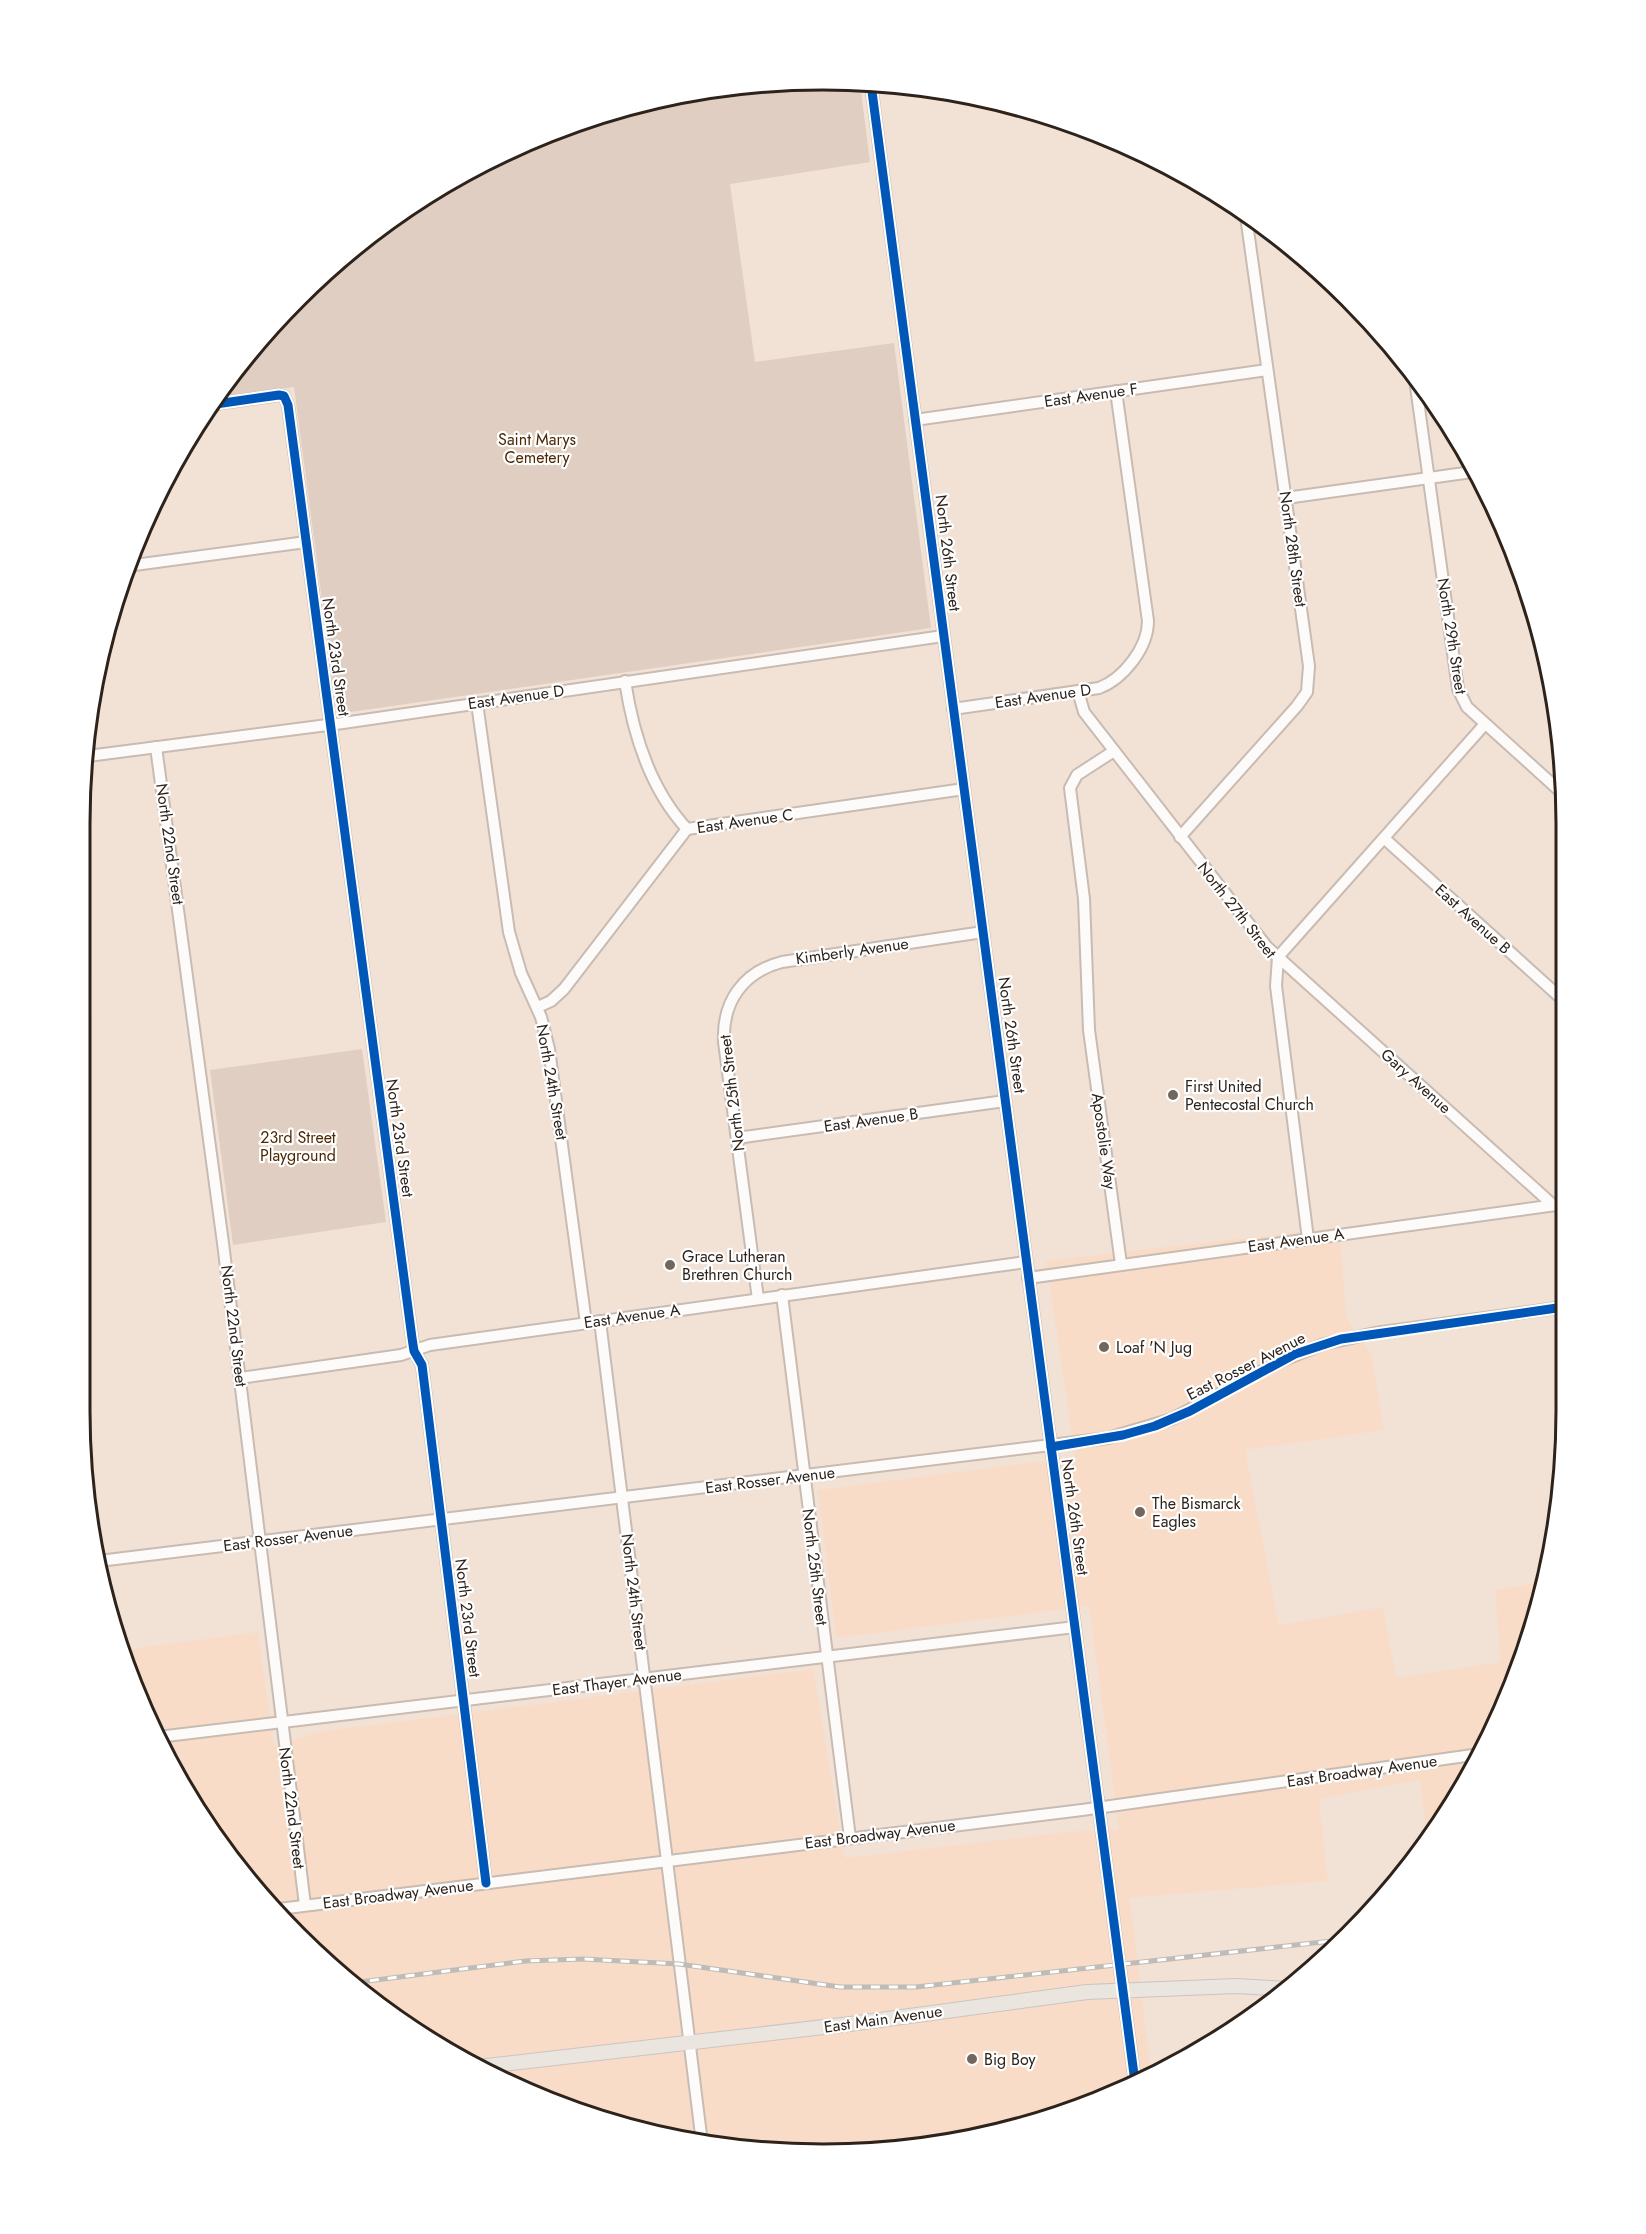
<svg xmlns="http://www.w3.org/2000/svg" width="1646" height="2234" viewBox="0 0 1646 2234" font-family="Jost,sans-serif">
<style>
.built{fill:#f8dcc8}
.green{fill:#dfcec1}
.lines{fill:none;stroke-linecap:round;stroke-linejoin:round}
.minor-casing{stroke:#c8bbb2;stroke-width:14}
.major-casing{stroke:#ccc4bf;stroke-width:16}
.minor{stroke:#fdfbf9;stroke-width:10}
.major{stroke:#ebe5df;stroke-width:14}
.rail-casing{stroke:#bfbbb7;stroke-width:5}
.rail{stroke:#fff;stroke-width:3;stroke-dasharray:9;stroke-linecap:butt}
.cycleway-casing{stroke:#fff;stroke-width:13}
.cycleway{stroke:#0057b8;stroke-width:9}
.poi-dot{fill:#73665c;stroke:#fff;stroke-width:2}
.labels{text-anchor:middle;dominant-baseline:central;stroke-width:4.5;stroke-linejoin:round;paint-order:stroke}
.street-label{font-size:16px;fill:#2e231b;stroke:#fff}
.park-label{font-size:16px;fill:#4c2803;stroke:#fff}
.poi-label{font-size:16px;fill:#2e231b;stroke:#fff;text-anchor:start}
.rim{fill:none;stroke:#2e231b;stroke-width:3}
</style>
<rect width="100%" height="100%" fill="#f2e2d6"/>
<polygon class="built" points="1340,1227 1346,1317 1372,1355 1384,1430 1245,1450 1279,1625 1383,1607 1396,1678 1500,1662 1495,1590 1545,1582 1541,1604 1490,1740 1427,1834 1420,1780 1319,1799 1328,1881 1130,1898 1151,2073 1108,2098 920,2148 823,2154 678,2140 494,2078 333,1970 205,1824 136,1696 121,1650 258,1632 274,1746 318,1732 813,1669 845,1858 1075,1831 1119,1829 1089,1606 836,1638 818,1490 1075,1457 1046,1261"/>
<g class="green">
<polygon points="774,81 860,84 870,162 730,184 755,362 894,343 931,628 337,714 294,387 215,397 264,333 370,233 494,156 630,105"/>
<polygon points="362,1049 386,1222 233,1245 210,1070"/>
</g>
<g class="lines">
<g class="minor-casing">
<g id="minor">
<polyline points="871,84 1135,2082"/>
<polyline points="1414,372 1458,689 1467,707 1561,792"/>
<polyline points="209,405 279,395 284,396 288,405 412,1338 414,1351 422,1365 486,1883"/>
<polyline points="915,420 1267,370"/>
<polyline points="1286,498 1472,472"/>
<polyline points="127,566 306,542"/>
<path d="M625,681C633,734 650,789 687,829"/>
<polyline points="1078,691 1084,712 1267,947 1553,1205"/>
<polyline points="477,703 509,932 521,973 541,1017 549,1049 586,1323"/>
<path d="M953,709L1099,688C1123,679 1148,648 1148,621L1116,391"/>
<polyline points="156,747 223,1243 305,1905"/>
<polyline points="1114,751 1077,775 1070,788 1084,899 1089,1030 1121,1264"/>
<polyline points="88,756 343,723 943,636"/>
<polyline points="1180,837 1297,706 1307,692 1309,666 1246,216"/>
<polyline points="1385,839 1562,999"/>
<polyline points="538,1007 551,1001 564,989 687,829 964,789"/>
<polyline points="737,1138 1005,1101"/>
<polyline points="1308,1239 1276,986 1278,957 1485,724"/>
<polyline points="1028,1278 1563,1204"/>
<polyline points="782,1295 850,1838"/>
<path d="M758,1299L724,1042C722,1002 743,972 782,962L983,932"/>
<polyline points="600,1321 702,2143"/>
<polyline points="240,1378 401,1355 430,1345 1026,1262"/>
<polyline points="99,1561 1108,1438 1172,1419 1281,1361 1324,1344 1375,1333 1564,1307"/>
<polyline points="158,1737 1075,1627"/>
<polyline points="279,1909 1082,1810 1480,1754"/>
</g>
</g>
<g class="major-casing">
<polyline id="major" points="478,2067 850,2024 1087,1992 1236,1986 1289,1989"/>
</g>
<use href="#minor" class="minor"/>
<use href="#major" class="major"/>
<g class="rail-casing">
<polyline id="rail" points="352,1983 525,1961 583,1959 679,1964 840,1987 916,1987 1341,1940"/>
</g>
<use href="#rail" class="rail"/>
<g class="cycleway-casing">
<g id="cycleway">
<polyline points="871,84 1135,2082"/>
<polyline points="209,405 279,395 284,396 288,405 412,1338 414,1351 422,1365 486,1883"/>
<polyline points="1051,1447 1123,1435 1155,1426 1190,1411 1295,1354 1341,1339 1564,1307"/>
</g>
</g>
<use href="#cycleway" class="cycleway"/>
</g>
<g class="poi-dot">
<circle cx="1173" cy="1095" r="6"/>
<circle cx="670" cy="1265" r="6"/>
<circle cx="1104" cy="1347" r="6"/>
<circle cx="1140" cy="1512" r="6"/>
<circle cx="972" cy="2059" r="6"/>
</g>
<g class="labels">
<g class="street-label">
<text transform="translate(1091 395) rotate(-8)">East Avenue F</text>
<text transform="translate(1293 549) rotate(82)">North 28th Street</text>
<text transform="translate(948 553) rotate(83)">North 26th Street</text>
<text transform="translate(1452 636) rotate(81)">North 29th Street</text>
<text transform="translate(336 657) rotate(82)">North 23rd Street</text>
<text transform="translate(1043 696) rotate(-8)">East Avenue D</text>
<text transform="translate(516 697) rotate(-8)">East Avenue D</text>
<text transform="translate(745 821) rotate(-8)">East Avenue C</text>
<text transform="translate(170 844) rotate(82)">North 22nd Street</text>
<text transform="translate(1237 910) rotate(52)">North 27th Street</text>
<text transform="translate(1473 919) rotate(42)">East Avenue B</text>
<text transform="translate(852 951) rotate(-8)">Kimberly Avenue</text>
<text transform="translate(1012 1035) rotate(82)">North 26th Street</text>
<text transform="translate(1416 1081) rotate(42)">Gary Avenue</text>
<text transform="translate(552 1082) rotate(80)">North 24th Street</text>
<text transform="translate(732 1093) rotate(-97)">North 25th Street</text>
<text transform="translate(871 1120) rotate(-8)">East Avenue B</text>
<text transform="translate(400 1138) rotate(82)">North 23rd Street</text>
<text transform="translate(1104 1141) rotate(82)">Apostolie Way</text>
<text transform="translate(1296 1240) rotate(-8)">East Avenue A</text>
<text transform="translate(632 1316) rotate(-8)">East Avenue A</text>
<text transform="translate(234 1326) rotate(83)">North 22nd Street</text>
<text transform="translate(1246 1366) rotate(-27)">East Rosser Avenue</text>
<text transform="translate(770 1480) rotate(-7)">East Rosser Avenue</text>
<text transform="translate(1075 1517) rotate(82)">North 26th Street</text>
<text transform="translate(288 1538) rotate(-7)">East Rosser Avenue</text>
<text transform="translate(815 1567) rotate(83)">North 25th Street</text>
<text transform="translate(634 1592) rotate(83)">North 24th Street</text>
<text transform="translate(468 1618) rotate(83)">North 23rd Street</text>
<text transform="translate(617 1682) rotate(-7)">East Thayer Avenue</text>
<text transform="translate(1362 1771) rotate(-8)">East Broadway Avenue</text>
<text transform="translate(292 1808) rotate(83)">North 22nd Street</text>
<text transform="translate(880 1834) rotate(-7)">East Broadway Avenue</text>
<text transform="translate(398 1894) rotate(-7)">East Broadway Avenue</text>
<text transform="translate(883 2019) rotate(-8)">East Main Avenue</text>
</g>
<g class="park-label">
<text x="537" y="439">Saint Marys<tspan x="537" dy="18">Cemetery</tspan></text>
<text x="298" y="1137">23rd Street<tspan x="298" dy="18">Playground</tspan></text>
</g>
<g class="poi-label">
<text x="1185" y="1086">First United<tspan x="1185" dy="18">Pentecostal Church</tspan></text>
<text x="682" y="1256">Grace Lutheran<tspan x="682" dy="18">Brethren Church</tspan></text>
<text x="1116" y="1347">Loaf 'N Jug</text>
<text x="1152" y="1503">The Bismarck<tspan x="1152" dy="18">Eagles</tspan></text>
<text x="984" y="2059">Big Boy</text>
</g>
</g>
<path d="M0 0H1646V2234H0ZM823 90H823A733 733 0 0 1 1556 823V1411A733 733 0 0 1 823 2144H823A733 733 0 0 1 90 1411V823A733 733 0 0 1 823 90Z" fill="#fff" fill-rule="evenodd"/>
<path class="rim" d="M823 90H823A733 733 0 0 1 1556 823V1411A733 733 0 0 1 823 2144H823A733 733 0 0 1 90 1411V823A733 733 0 0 1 823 90Z"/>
</svg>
